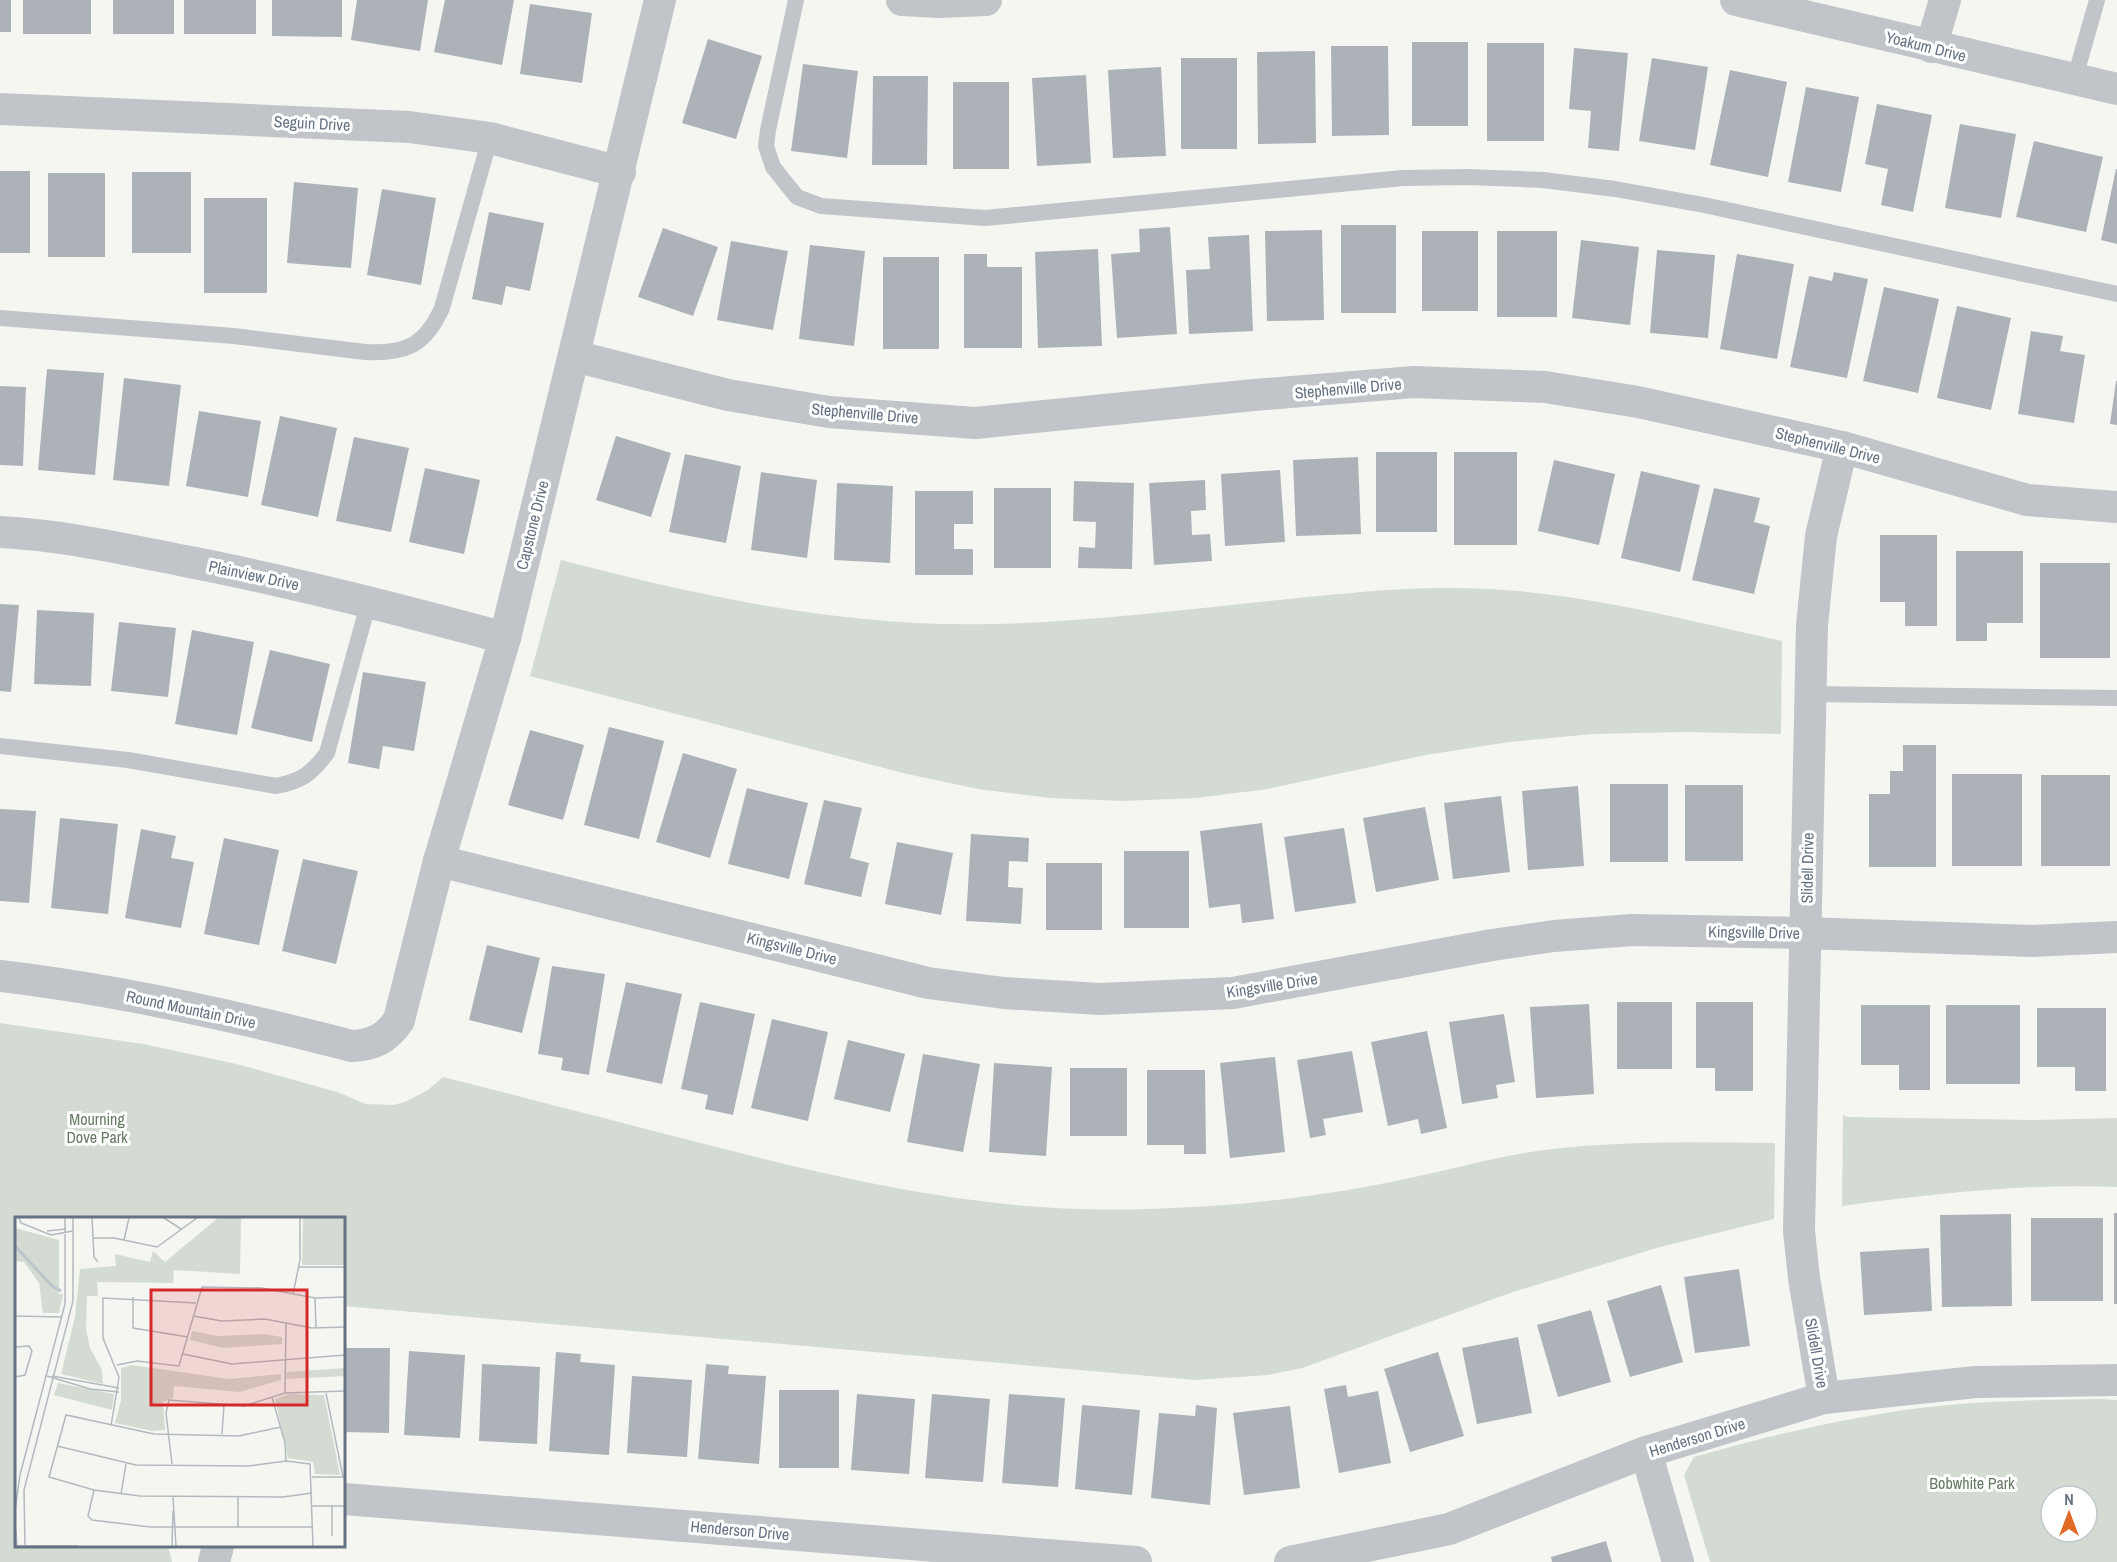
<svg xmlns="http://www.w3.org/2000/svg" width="2117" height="1562" viewBox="0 0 2117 1562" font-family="'Archivo Narrow',sans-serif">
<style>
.green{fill:#d4dbd2;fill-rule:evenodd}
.building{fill:#acb2b8}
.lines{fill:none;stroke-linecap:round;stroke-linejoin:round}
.service{stroke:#c1c4c8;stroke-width:16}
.minor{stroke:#c1c4c8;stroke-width:32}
.labels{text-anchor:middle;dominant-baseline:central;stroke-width:6;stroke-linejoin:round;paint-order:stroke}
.street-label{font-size:16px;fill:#657283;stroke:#fff}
.park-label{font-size:16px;fill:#667a64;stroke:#fff}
.inset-river{fill:none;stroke:#bdc6cd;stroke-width:3}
.inset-road{fill:none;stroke:#b2b9bf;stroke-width:1.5}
.view{fill:#d62828;fill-opacity:0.15;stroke:#d62828;stroke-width:3}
.inset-edge{fill:none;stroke:#657283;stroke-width:3}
</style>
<rect width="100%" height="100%" fill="#f5f6f2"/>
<g class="green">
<path d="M561,560C704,597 845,628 995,624C1096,621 1197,608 1298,598C1349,593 1401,587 1452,588C1565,588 1673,617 1782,641L1781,734L1685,732L1593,734L1509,742L1426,755L1268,789L1196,798L1123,801L1050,798L978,789L907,774L530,676Z"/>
<path d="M0,1023L143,1044L241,1065L337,1092L366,1104L393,1105L405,1102L428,1090L443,1077C526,1098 610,1120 693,1141C845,1180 990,1215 1148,1209C1230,1207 1311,1198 1391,1182C1442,1172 1492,1157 1544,1150C1621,1141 1697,1142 1775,1143L1774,1219L1660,1247L1510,1293L1302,1368L1268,1375L1195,1380L344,1306V1218H16V1546H168L172,1562H0Z"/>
<path d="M1843,1115L1847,1117L2034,1120L2117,1118V1187C2025,1183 1933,1194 1842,1206Z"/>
<path d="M2102,1399L2117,1400V1562H1710L1684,1475L1694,1457C1755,1440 1817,1424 1880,1414C1953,1401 2028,1400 2102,1399ZM2051,1496H2087V1532H2051Z"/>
</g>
<g class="building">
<rect x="0" y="0" width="11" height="32"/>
<rect x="23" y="0" width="68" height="34"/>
<rect x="113" y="0" width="61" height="34"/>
<rect x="184" y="0" width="72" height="34"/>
<polygon points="272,0 342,0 342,37 272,36"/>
<polygon points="357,0 428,0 420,51 351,40"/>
<polygon points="445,0 514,0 502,65 434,52"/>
<polygon points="530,4 592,13 582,83 520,74"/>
<polygon points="708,39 762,56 736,139 682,123"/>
<rect x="1412" y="42" width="56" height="84"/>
<rect x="1487" y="43" width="57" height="98"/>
<polygon points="1331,46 1388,46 1389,135 1332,136"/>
<polygon points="1574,48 1628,53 1619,151 1588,148 1591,111 1569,109"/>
<polygon points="1315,51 1316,143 1258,144 1257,52"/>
<rect x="1181" y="58" width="56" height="91"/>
<polygon points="1652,58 1708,67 1695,150 1639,141"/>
<polygon points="803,64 858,71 847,158 791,151"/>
<polygon points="1161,67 1166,156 1113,158 1108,70"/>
<polygon points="1730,70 1787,82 1768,177 1710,165"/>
<polygon points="1086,75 1091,163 1037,166 1032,78"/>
<polygon points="873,76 928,76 927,165 872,165"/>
<rect x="953" y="82" width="56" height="87"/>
<polygon points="1806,87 1859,97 1841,192 1788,182"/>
<polygon points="1877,104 1932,115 1913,212 1881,205 1888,169 1865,164"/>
<polygon points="1960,124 2016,134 2001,218 1945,208"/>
<polygon points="2034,141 2103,157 2086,232 2016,217"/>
<polygon points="2116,169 2117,169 2117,244 2101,240"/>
<rect x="0" y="171" width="30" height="82"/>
<rect x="132" y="172" width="59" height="81"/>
<rect x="48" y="173" width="57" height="84"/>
<polygon points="294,182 358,188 351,268 287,263"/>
<polygon points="382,189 436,198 421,285 367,275"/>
<rect x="204" y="198" width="63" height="95"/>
<polygon points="489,212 544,223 530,291 506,286 502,305 472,299"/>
<rect x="1341" y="225" width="55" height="88"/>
<polygon points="1170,227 1177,334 1117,338 1111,254 1140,252 1139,229"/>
<polygon points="663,228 718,247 693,316 638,297"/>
<polygon points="1322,230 1324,320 1267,321 1265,231"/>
<rect x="1422" y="231" width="56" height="80"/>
<rect x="1497" y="231" width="60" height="86"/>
<polygon points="1249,235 1253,331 1189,334 1186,270 1210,269 1208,237"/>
<polygon points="1581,240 1639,247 1630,325 1572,318"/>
<polygon points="731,241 788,251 773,330 717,320"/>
<polygon points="810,245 865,251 854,346 799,339"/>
<polygon points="1098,249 1102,346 1038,348 1035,252"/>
<polygon points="1657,250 1715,255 1708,338 1650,333"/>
<polygon points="964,254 987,254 987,267 1022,267 1022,348 964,348"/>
<polygon points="1737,254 1794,264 1777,359 1720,349"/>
<rect x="883" y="257" width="56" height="92"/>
<polygon points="1834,272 1868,279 1847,378 1790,367 1809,276 1832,281"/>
<polygon points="1884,287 1939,299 1918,393 1863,381"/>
<polygon points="1957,306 2011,318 1991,410 1937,398"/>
<polygon points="2031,331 2063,336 2060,351 2085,355 2074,423 2018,414"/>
<polygon points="47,369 104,373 95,475 38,470"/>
<polygon points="124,378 181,385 169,486 113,480"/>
<polygon points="2116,381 2117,381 2117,425 2110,424"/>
<polygon points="0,386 26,387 23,466 0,465"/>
<polygon points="199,411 261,421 248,497 186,486"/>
<polygon points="280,416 337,428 318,517 261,505"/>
<polygon points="616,436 671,453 651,517 596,500"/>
<polygon points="354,437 409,448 391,532 336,521"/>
<rect x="1376" y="452" width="61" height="80"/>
<rect x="1454" y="452" width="63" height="93"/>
<polygon points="685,454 741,466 726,543 669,532"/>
<polygon points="1358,457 1361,534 1296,536 1293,460"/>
<polygon points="1554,460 1615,474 1599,545 1538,531"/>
<polygon points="425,468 480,480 464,554 409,542"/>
<polygon points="1280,470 1285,542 1225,546 1221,474"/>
<polygon points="1641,471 1700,485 1680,572 1621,558"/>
<polygon points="761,472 817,480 807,558 751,550"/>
<polygon points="1205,480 1206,510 1191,511 1192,535 1210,534 1212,561 1154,565 1149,483"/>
<polygon points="1074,481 1134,483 1132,569 1078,568 1079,547 1095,548 1096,522 1073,521"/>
<polygon points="837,483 893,486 890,563 834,560"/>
<rect x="994" y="488" width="57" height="80"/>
<polygon points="1714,488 1760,498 1754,522 1770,526 1754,594 1692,580"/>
<polygon points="915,491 973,491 973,524 954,524 954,549 973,549 973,575 915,575"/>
<polygon points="1880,535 1937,535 1937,626 1905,626 1905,602 1880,602"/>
<polygon points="1956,551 2023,551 2023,623 1987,623 1987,641 1956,641"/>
<rect x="2040" y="563" width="70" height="95"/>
<polygon points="0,604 19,605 11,692 0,691"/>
<polygon points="37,610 94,613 91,686 34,684"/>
<polygon points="119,622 176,628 168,697 111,691"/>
<polygon points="192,630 254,642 237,735 175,724"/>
<polygon points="270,650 330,664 312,742 251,728"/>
<polygon points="363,672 426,682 414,751 383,746 379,769 348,763"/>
<polygon points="609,727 664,741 639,839 584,825"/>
<polygon points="530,730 584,745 563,820 508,805"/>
<polygon points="1903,745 1936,745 1936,867 1869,867 1869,794 1890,794 1890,771 1903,771"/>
<polygon points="683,753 737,769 710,858 656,842"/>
<rect x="1952" y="774" width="70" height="92"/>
<rect x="2041" y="775" width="69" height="91"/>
<rect x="1610" y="784" width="58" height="78"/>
<rect x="1685" y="785" width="58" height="76"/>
<polygon points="1578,786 1584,866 1528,870 1522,791"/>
<polygon points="747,788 808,803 789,879 728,864"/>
<polygon points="1501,796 1510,872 1453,879 1444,803"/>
<polygon points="824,800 862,808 850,858 869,863 861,897 804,884"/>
<polygon points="1425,807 1439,880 1376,892 1363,818"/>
<polygon points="0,809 36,811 29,903 0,901"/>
<polygon points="60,818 118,824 108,914 51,908"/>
<polygon points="1262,823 1274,919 1242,923 1240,904 1209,908 1200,831"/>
<polygon points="1344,828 1356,903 1295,912 1284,837"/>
<polygon points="141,829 176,836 171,858 194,862 181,928 125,918"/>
<polygon points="971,834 1029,838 1028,862 1009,861 1008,887 1023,888 1021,924 966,921"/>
<polygon points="224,838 279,850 259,945 204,934"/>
<polygon points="897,842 953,853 941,915 885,904"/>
<rect x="1124" y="851" width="65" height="77"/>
<polygon points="303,859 358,871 336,964 282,951"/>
<rect x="1046" y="863" width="56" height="67"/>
<polygon points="487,945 540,958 522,1033 469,1020"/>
<polygon points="552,966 605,974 589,1075 561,1070 563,1058 538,1054"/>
<polygon points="626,982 682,994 662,1084 606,1072"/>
<polygon points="700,1002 755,1014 733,1115 705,1109 708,1095 681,1089"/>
<rect x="1617" y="1002" width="55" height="67"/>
<polygon points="1696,1002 1753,1002 1753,1091 1715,1091 1715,1068 1696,1068"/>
<polygon points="1589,1004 1594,1094 1536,1098 1530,1007"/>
<polygon points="1861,1005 1930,1005 1930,1090 1899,1090 1899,1065 1861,1065"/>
<rect x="1946" y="1005" width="74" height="79"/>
<polygon points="2037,1008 2106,1008 2106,1091 2075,1091 2075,1067 2037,1067"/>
<polygon points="1504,1014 1515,1082 1496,1085 1498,1098 1462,1104 1449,1022"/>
<polygon points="772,1019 828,1032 808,1121 751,1108"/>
<polygon points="1427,1031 1447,1128 1421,1134 1418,1119 1388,1126 1371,1042"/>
<polygon points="848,1040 905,1054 890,1112 834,1099"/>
<polygon points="1352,1051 1363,1112 1323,1119 1326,1135 1310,1138 1297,1060"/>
<polygon points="923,1054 980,1064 963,1152 907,1142"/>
<polygon points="1275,1057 1285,1152 1230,1158 1220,1063"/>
<polygon points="994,1063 1052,1067 1046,1156 989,1152"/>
<rect x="1070" y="1068" width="57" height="68"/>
<polygon points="1147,1070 1205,1070 1206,1154 1184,1154 1184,1145 1147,1145"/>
<rect x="2114" y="1213" width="3" height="91"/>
<polygon points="2011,1214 2012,1306 1942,1307 1940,1215"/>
<rect x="2031" y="1218" width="72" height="83"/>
<polygon points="1929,1248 1932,1311 1864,1315 1860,1252"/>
<polygon points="1739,1269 1750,1346 1695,1353 1684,1277"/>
<polygon points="1661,1285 1683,1362 1630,1377 1607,1301"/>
<polygon points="1591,1310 1611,1382 1558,1397 1537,1325"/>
<polygon points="1518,1337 1532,1413 1477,1424 1462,1348"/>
<polygon points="344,1348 390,1348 389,1433 344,1432"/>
<polygon points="409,1351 465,1355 460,1438 404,1435"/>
<polygon points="556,1352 581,1354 580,1362 615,1365 609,1455 549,1451"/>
<polygon points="1438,1352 1464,1436 1410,1452 1384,1369"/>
<polygon points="482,1364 540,1367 537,1444 479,1441"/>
<polygon points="706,1364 729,1366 728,1374 766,1376 759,1464 698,1459"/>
<polygon points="632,1376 692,1380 687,1457 627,1453"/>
<polygon points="1346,1385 1348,1397 1378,1391 1391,1463 1339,1473 1324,1389"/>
<rect x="779" y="1390" width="60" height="78"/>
<polygon points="857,1394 915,1399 909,1474 851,1470"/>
<polygon points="932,1394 990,1399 983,1482 925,1478"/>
<polygon points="1009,1394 1065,1398 1058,1487 1002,1483"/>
<polygon points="1082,1405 1140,1410 1132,1495 1075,1489"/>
<polygon points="1196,1405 1217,1408 1210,1505 1151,1498 1159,1413 1195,1416"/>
<polygon points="1290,1406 1300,1488 1244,1495 1233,1413"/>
<polygon points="1606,1541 1612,1562 1552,1562 1551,1557"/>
</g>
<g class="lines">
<g class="service">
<polyline points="796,0 768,130 766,146 773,167 797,197 821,206 985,218 1403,178 1468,177 1543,180 1615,189 1704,205 2117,294"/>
<polyline points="2074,81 2097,0"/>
<path d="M0,318L234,336L365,352C405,354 425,346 442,308L490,138"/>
<polyline points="1811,694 2117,698"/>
<path d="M0,746L128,760L276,786C302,781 311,774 327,753L369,601"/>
</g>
<g class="minor">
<polyline points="902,0 939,2 986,0"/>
<polyline points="1736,0 2117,89"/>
<polyline points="1931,47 1945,0"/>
<polyline points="0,109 409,127 490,138 620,172"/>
<polyline points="574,356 728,395 829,412 975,423 1254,395 1414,382 1545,387 1638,402 1842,447 2027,500 2117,507"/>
<path d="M0,532C62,535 124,549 185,561C293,582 399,609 505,638"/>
<polyline points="439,861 928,983 1004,993 1100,999 1233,993 1492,945 1554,936 1632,930 1805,933 2032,941 2117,937"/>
<path d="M0,976C119,990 236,1016 352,1046C374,1045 387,1038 399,1020L439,861L505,638L660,0"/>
<polyline points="1824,1398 1804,1278 1799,1231 1812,625 1821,536 1842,447"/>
<polyline points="1646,1452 1678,1562"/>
<polyline points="344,1499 1136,1562"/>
<polyline points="214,1562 218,1546"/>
<polyline points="1290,1562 1449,1529 1646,1452 1824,1398 1976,1382 2117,1380"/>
</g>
</g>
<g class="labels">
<g class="street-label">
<text transform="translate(1926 46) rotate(14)">Yoakum Drive</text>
<text transform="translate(312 123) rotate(3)">Seguin Drive</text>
<text transform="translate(1348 388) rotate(-5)">Stephenville Drive</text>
<text transform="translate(865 413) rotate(5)">Stephenville Drive</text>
<text transform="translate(1828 445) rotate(14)">Stephenville Drive</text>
<text transform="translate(532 525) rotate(-76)">Capstone Drive</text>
<text transform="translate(254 575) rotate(12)">Plainview Drive</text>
<text transform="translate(1807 868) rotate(-89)">Slidell Drive</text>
<text transform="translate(1754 932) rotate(1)">Kingsville Drive</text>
<text transform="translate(792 948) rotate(14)">Kingsville Drive</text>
<text transform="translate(1272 985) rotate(-9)">Kingsville Drive</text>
<text transform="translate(191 1009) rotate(12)">Round Mountain Drive</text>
<text transform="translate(1817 1353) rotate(80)">Slidell Drive</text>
<text transform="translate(1697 1437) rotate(-17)">Henderson Drive</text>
<text transform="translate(740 1530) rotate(5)">Henderson Drive</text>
</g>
<g class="park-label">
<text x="97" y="1119">Mourning<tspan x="97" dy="18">Dove Park</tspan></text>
<text x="1972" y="1483">Bobwhite Park</text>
</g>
</g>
<g transform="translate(15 1217)">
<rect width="330" height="330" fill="#f5f6f2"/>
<path d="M203,1H282H226L225,57L159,53L158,66L82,65L83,79H72L71,112L75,131L87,153L88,167L46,157L60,100L65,52L101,49L100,37L135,45L138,34L150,45ZM288,1H330V48H287ZM0,11L44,23V77H48L44,96H28L24,66L9,45L0,44ZM177,114L202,119L249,117L267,120V127L208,131L175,123ZM117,148L214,162L266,157V163L224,175L159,169L158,181L148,185L150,213L137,214L100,206L106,183V151ZM330,151V159L271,162L272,155ZM43,166L99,177L97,193L39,178ZM274,177L309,178L325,258L300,257L298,245L273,241L260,182Z" fill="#d4dbd2"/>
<path class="inset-river" d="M0,29L37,69L46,74"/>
<path class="inset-road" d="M4,1L6,6L36,18L58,14M77,1L79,40L83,45M149,1L166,12M32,14L51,12M78,21H99L142,30L182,1M109,23L114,1M284,50H330M278,77L285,43V1M118,80V111L173,120M300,81L301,111M0,99L47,100M178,99L207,104L250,102L297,111L330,110M0,130L14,129L17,134L10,158L0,160M168,137L217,147L330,138M102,148L122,144L164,149L187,70L247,71L300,81L330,80M32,159L75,172L104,175M37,159L104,171M270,176L271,106M311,176L328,260M257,180L270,226L271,244M96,209L104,160L88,121V81L181,86M266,210L224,219L139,217L51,198L34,260L79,273L125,279L268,280L297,276M207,217L209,187M42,229L121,248L234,249L271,244L295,247L298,329M157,247L151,196L154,183L229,189L270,176L330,174M297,260H329M79,273L73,299L77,303L135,310H297M106,277L111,247M158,280L161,329M297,289H330M317,289V319M0,294L5,258L50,87V1M0,306L2,329M223,310V280M0,329H63M10,329L9,273L58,84V1M157,329L158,294"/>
<path class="view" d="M136,73H292V188H136Z"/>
<rect width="330" height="330" class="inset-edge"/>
</g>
<g transform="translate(2069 1514)"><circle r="28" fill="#ffffff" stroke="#c1c7cd" stroke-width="1.5"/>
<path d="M0-4.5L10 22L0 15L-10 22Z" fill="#e16a27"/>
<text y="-9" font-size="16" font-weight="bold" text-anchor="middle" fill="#657283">N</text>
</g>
</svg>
